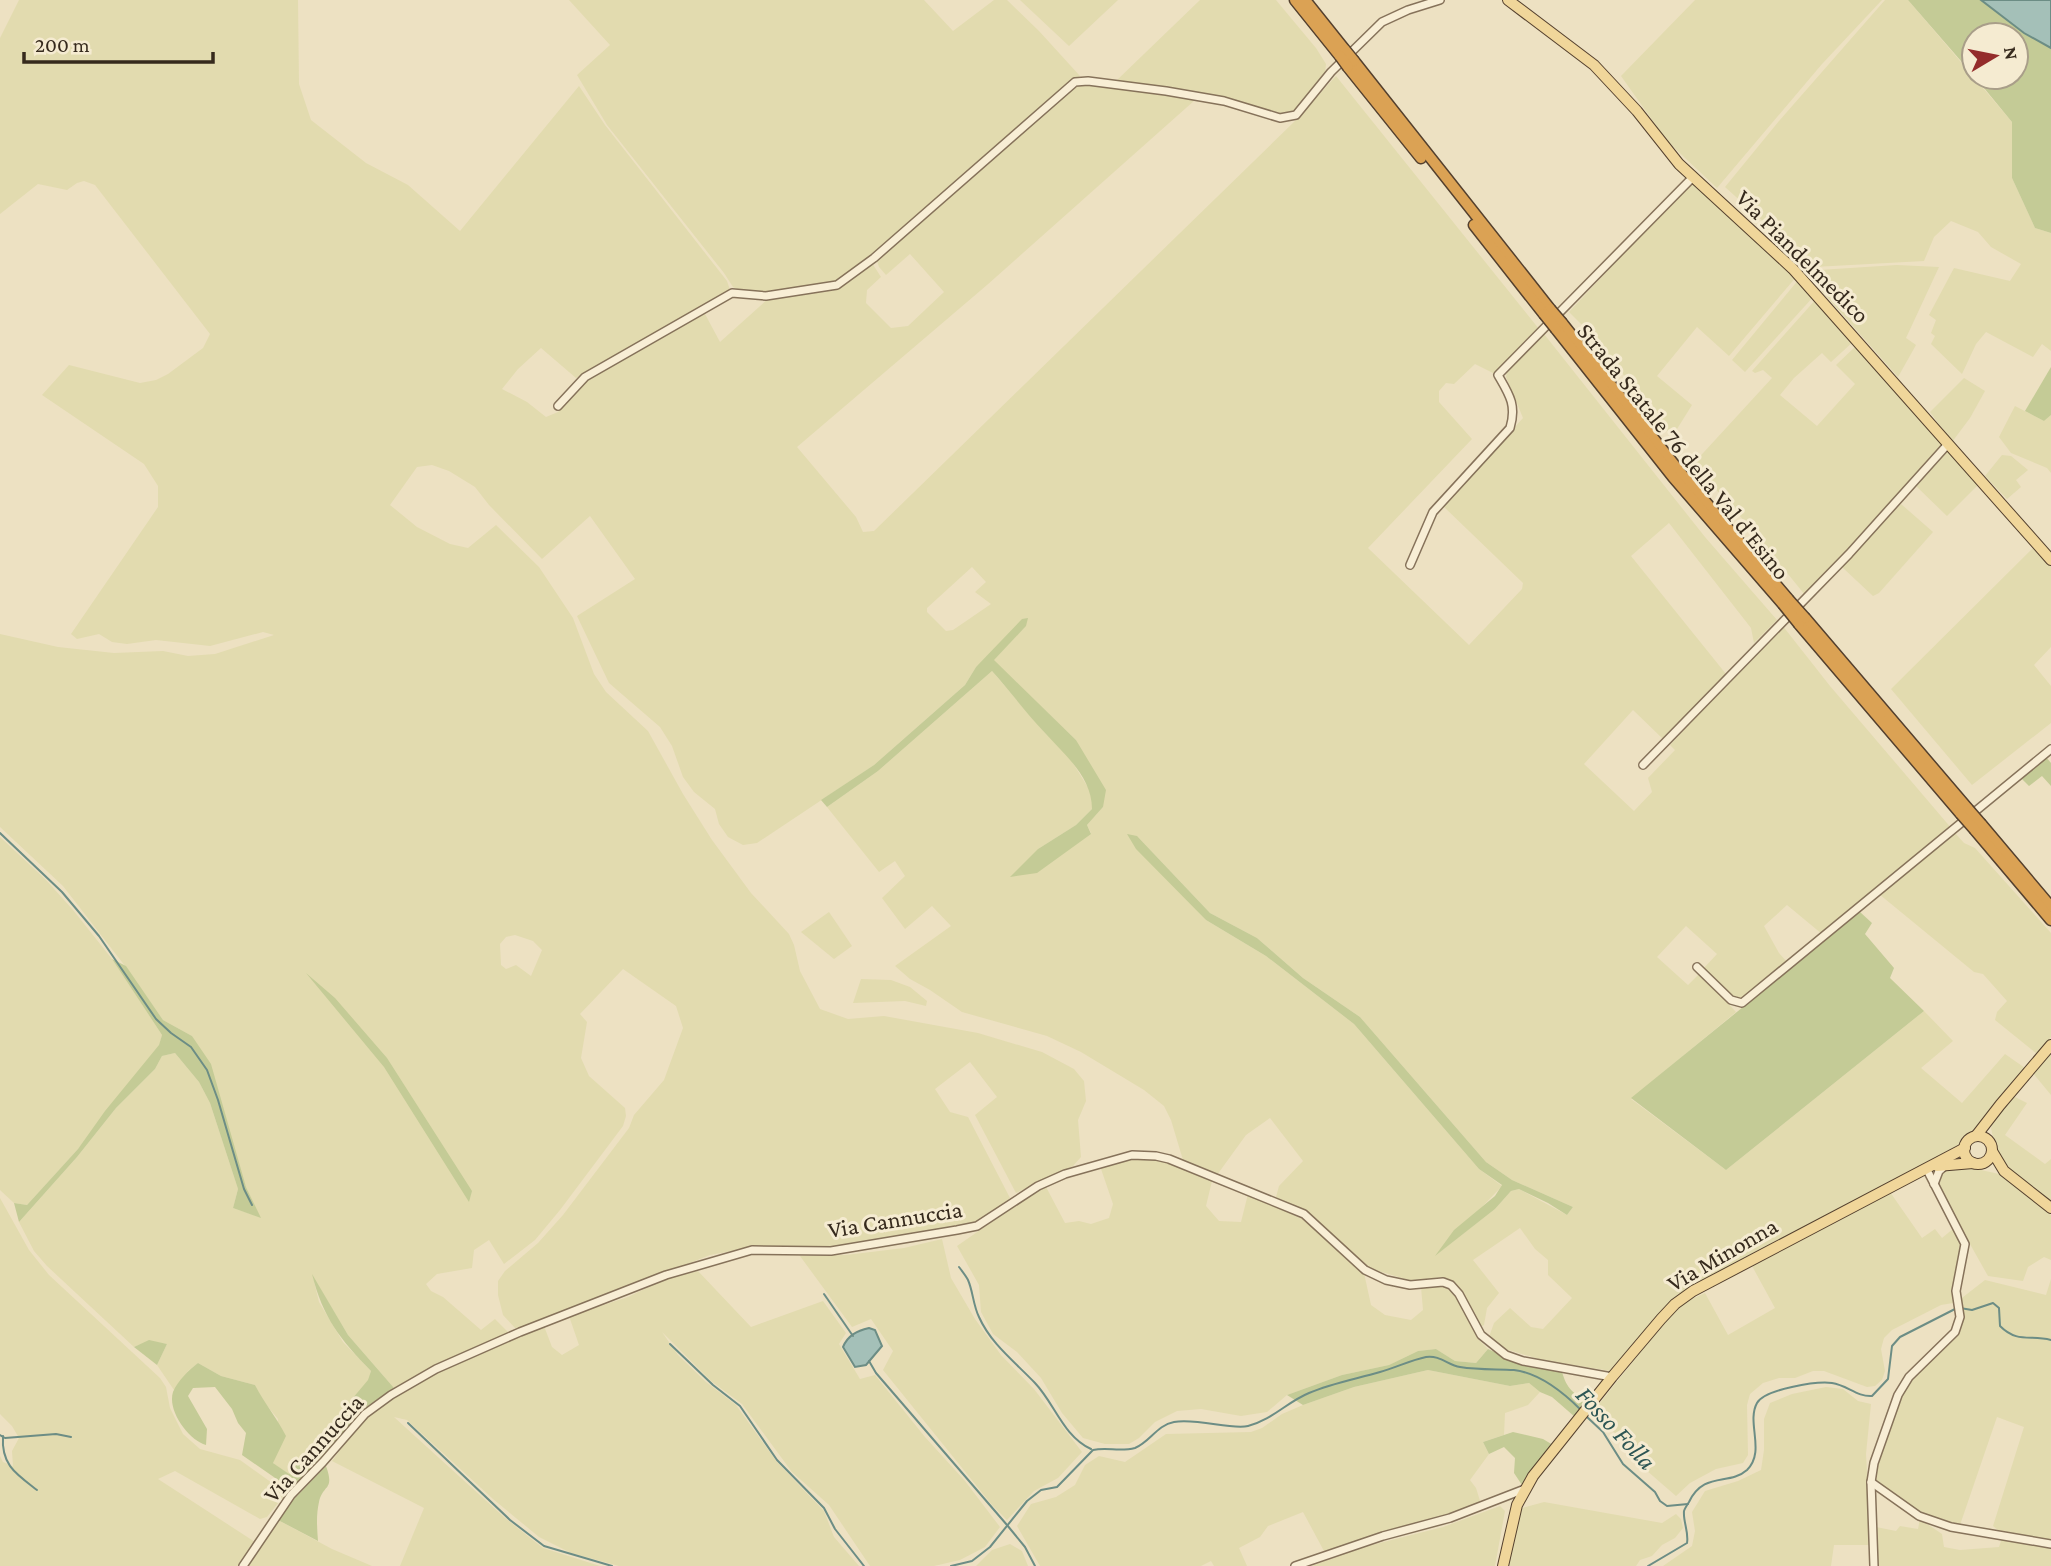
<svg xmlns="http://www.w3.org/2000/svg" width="2051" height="1566" viewBox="0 0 2051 1566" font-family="'Crimson Pro',serif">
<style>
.farmland{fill:#e2dbaf;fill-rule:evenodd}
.green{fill:#c4cb96}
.water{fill:#a4c0b8;stroke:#6c8d85;stroke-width:2}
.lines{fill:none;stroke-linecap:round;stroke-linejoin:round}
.stream{stroke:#6c8d85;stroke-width:2}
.minor-casing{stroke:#86725a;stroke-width:10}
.major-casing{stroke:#54402e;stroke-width:12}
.highway-casing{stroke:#54402e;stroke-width:13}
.minor{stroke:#f8eed5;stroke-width:7}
.major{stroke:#f0d69a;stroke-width:10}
.highway{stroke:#dba254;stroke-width:10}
.highway-bridge-casing{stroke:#54402e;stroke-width:13;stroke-linecap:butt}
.highway-bridge{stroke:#dba254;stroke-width:10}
.labels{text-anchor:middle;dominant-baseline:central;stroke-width:6;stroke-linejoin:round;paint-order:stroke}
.street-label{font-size:24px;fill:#362a1d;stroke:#f5ebd1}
.water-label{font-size:26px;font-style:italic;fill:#2d5654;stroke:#f5ebd1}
</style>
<rect width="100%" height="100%" fill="#ede1c2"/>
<g class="farmland">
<path d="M19,0H298L299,84L311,120L366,163L408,185L460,231L579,86L605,125L727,281L730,290L719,298L576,378L541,348L518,369L502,389L527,402L546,417L558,412L598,370L705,314L720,342L769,298L824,292L838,288L848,283L872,263L881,277L867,290L866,303L891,328L908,326L944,292L910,254L886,275L879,267L877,261L880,254L1071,87L1080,83L1167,93L1195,100L987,285L797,447L856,517L863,532L874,531L1295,121L1336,76L1539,329L1495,374L1475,364L1454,384L1446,383L1439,391V402L1472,439L1368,548L1469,645L1522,589L1523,583L1443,506L1523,418L1506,377L1507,371L1544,334L1705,537L1777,620L1754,643L1751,628L1669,523L1631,556L1726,674L1663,739L1633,710L1584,764L1634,811L1652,792L1648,778L1675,750L1670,745L1782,625L1830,686L1952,829L1822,934L1787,905L1764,926L1779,953L1787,962L1746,996L1738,998L1730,997L1703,969L1717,954L1686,926L1657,957L1688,985L1700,973L1736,1012L1631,1099L1726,1170L1924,1011L1953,1041L1921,1068L1962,1103L2005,1054L2025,1068L1977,1133L1963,1138L1956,1149L1690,1286L1670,1303L1611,1371L1542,1360L1499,1347L1489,1337L1494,1323L1510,1308L1531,1327L1543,1329L1572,1298L1548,1275V1260L1535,1249L1520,1228L1473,1260L1499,1293L1487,1308L1484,1325L1480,1327L1462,1292L1452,1281L1441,1277L1412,1281L1365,1267L1309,1214L1276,1197L1279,1186L1303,1161L1270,1118L1246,1135L1217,1175L1183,1160L1171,1120L1164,1106L1144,1090L1081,1052L1047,1036L962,1012L930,990L910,979L895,966L951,926L932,906L905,929L882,898L905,876L895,861L879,872L827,807L878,771L992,671L1045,733L1068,755L1092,794V809L1076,825L1038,849L1091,833L1087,825L1103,807L1076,740L993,660L1026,626L976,667L965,685L874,765L757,843L743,845L728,837L719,824L715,809L694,792L683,777L672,746L660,727L609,683L577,616L635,579L590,516L542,559L489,505L475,487L449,471L432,465L417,467L390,505L417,527L450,544L468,548L496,525L539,567L573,618L594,674L606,692L648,731L683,794L712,840L751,893L789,934L794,945L800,971L820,1009L848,1019L884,1016L978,1033L1042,1052L1074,1069L1084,1081L1086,1101L1078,1120L1081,1157L1073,1166L1016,1193L975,1115L997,1097L970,1062L935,1089L950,1112L968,1117L1010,1198L988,1217L975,1222L851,1245L793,1248L754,1247L710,1255L523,1329L515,1328L503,1315L498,1295V1281L505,1271L538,1243L563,1215L629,1128L634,1115L664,1080L683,1028L676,1006L623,969L580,1014L587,1022L581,1058L589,1076L625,1108L626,1116L623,1126L560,1210L535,1240L504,1264L489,1240L474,1250L472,1268L437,1274L426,1284L431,1291L443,1297L481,1330L495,1319L510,1334L436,1364L394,1388L348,1335L313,1277L319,1302L343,1342L371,1371L369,1380L313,1449L289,1475L273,1463L278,1419L263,1401L255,1385L221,1376L198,1363L188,1371L174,1390L157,1365L167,1344L149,1341L134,1347L47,1266L34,1251L19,1222L77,1157L116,1108L155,1069L162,1056L175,1053L199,1082L210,1103L238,1189L233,1208L260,1217L246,1187L192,1036L163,1020L125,966L63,886L0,827V634L58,647L114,653L163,651L188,656L215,654L274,635L263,632L210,646L156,640L127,644L112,642L99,634L77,639L71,634L158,507V486L144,464L42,395L69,365L140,383L156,380L168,374L203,348L210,334L95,185L84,181L77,183L67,190L38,184L0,214V38ZM972,567L986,582L975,592L991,604L953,630L946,631L927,612V608ZM1137,836L1210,913L1257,938L1303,978L1360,1017L1486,1162L1512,1180L1573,1207L1567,1215L1519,1189L1511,1191L1495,1209L1437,1254L1502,1186L1479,1169L1354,1024L1266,956L1206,920ZM515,935L533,941L542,950L531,976L516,965L506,969L501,965L500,944L506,937Z"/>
<polygon points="569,0 924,0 953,31 994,0 1007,0 1039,31 1080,76 869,258 833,285 766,294 745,293 733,287 724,273 607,125 577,75 610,45"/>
<polygon points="1020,0 1118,0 1069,46"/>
<polygon points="1200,0 1276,0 1316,48 1326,64 1325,73 1314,90 1294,112 1279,115 1232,100 1167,87 1116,81"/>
<polygon points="1695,0 1882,0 1822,64 1717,188 1667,141 1621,76"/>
<polygon points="1885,0 1908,0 2012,122 2012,178 2035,228 2051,233 2051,351 2042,344 2033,357 1986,332 1976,344 1962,374 1931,344 1935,336 1931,333 1936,320 1929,315 1954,268 2010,281 2021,264 1991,247 1978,232 1951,221 1934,237 1924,261 1814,267 1725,187 1779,121"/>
<polygon points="1691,182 1797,276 1729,356 1697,327 1657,376 1692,405 1672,437 1594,337 1569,312"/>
<polygon points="1897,265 1939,267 1906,338 1916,345 1898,377 1804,271"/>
<polygon points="1799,279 1814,296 1745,372 1732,360"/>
<polygon points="1817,298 1854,341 1831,362 1822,353 1794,378 1780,395 1817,426 1855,384 1836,365 1857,345 1945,444 1893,504 1805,595 1748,525 1693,464 1772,378 1763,370 1755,373 1752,371"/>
<polygon points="1964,378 1985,391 1970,418 1952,442 1930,412"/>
<polygon points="2015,406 2044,421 2051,415 2051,473 2047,468 2011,453 1999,437"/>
<polygon points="1950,449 1980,483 1947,516 1916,486"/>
<polygon points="2002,455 2011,456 2028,470 2016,480 2021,487 2007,499 1985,476"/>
<polygon points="1901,504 1933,532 1879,593 1873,596 1842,567"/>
<polygon points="2035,546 2051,565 2051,647 2034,665 2051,686 2051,723 1972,785 1891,689"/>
<polygon points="1955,833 1964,843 1975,848 2051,933 2051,1037 2037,1054 1995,1020 1997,1012 2007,1001 1983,974 1974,972 1879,894"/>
<polygon points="0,837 46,880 73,910 112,959 162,1035 159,1046 79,1148 27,1205 14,1203 0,1190"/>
<polygon points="829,912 852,946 834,959 801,932"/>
<polygon points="861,979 891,980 910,987 927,1001 926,1006 905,1001 853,1003"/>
<polygon points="2051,1050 2051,1095 2032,1072"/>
<polygon points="2013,1096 2027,1103 2005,1135 2045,1164 2051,1159 2051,1201 2004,1165 1996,1151 1991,1128 1995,1117"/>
<polygon points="1152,1158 1174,1164 1212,1181 1206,1206 1219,1221 1241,1222 1248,1194 1309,1222 1345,1258 1364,1273 1371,1305 1385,1315 1411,1320 1423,1310 1421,1287 1440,1285 1449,1288 1457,1296 1477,1338 1488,1349 1476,1363 1455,1361 1436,1349 1418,1351 1389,1365 1342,1375 1287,1395 1267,1412 1241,1416 1201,1409 1177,1411 1155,1422 1139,1438 1129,1444 1105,1444 1083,1438 1062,1413 1041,1378 1017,1352 993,1334 981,1312 979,1285 957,1246 1045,1185 1065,1223 1079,1221 1091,1224 1109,1218 1113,1204 1100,1166 1112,1162"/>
<polygon points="1972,1168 1999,1174 2051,1215 2051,1260 2044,1257 2028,1267 2023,1281 1988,1276 1944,1198 1939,1185 1941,1174 1948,1170"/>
<polygon points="1890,1192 1922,1238 1935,1229 1942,1238 1954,1228 1962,1244 1952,1292 1953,1303 1941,1305 1892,1330 1884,1338 1881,1349 1885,1371 1882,1380 1875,1386 1867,1387 1824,1371 1813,1371 1795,1378 1779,1378 1763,1383 1750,1394 1747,1405 1748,1455 1743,1463 1716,1469 1690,1483 1676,1496 1631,1457 1619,1436 1591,1414 1672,1313 1683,1303 1705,1293 1728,1335 1775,1308 1752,1266 1866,1203"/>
<polygon points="0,1198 29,1250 49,1275 160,1378 166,1387 170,1408 183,1434 200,1449 240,1460 286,1493 267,1517 260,1519 175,1471 158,1479 255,1542 240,1566 0,1566 0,1456 3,1462 13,1466 12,1451 19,1438 12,1426 0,1414"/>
<polygon points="942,1239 951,1278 975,1319 1001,1355 1034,1389 1082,1452 1058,1478 1034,1491 1007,1520 992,1505 883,1370 893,1351 871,1319 852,1327 800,1256 846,1255 904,1248"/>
<polygon points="698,1271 751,1327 823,1301 846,1333 839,1344 860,1379 875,1375 925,1437 965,1481 1000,1527 985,1547 960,1560 934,1566 870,1566 829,1505 792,1472 742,1404 711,1381 662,1332 678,1355 706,1382 736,1405 777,1462 824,1511 834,1537 859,1566 619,1566 571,1553 539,1537 493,1499 407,1420 394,1417 505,1518 543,1548 600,1566 400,1566 424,1508 332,1461 357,1427 380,1406 439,1369 544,1326 552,1347 562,1355 579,1345 569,1316 628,1297 665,1279"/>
<polygon points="2051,1279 2051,1541 2003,1534 1993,1526 2024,1427 1997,1417 1960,1525 1917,1511 1873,1481 1876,1465 1903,1389 1911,1377 1957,1336 1962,1322 1958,1301 1985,1280 2046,1295"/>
<polygon points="1428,1370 1510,1386 1529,1383 1540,1392 1528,1405 1505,1413 1504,1435 1483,1442 1489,1454 1470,1480 1476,1488 1481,1504 1324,1551 1303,1512 1268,1526 1260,1537 1239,1548 1247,1566 1214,1566 1211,1561 1201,1566 1040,1566 1017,1526 1031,1504 1056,1497 1075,1485 1085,1465 1099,1456 1125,1462 1166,1434 1251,1432 1262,1428 1282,1414 1303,1405 1354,1387"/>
<polygon points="1826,1387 1843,1389 1858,1401 1871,1404 1866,1454 1871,1545 1834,1545 1831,1566 1663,1566 1692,1546 1695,1531 1692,1512 1705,1491 1738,1481 1761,1470 1764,1450 1764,1419 1770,1403 1792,1394"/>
<polygon points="1544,1502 1662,1523 1676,1514 1681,1519 1683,1528 1675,1538 1662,1545 1652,1556 1640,1560 1636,1566 1507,1566 1512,1534 1522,1508"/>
<polygon points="1500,1506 1505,1511 1495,1566 1311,1566 1364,1547 1443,1527"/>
<polygon points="1920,1519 1942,1534 1944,1547 1960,1550 1999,1547 2002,1538 2051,1546 2051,1566 1876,1566 1876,1527 1896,1531 1900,1526 1918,1529"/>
<polygon points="278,1520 332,1549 372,1566 248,1566"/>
<polygon points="1010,1544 1022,1551 1028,1566 976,1566 992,1550"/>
</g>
<g class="green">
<polygon points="1908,0 1981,0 2024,33 2051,48 2051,233 2035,228 2012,178 2012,122 1975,77 2016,77 2016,35 1974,35 1974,76"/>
<polygon points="2051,367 2051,415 2044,421 2025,411"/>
<path d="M1028,618L1026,626L994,660L1076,740L1106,790L1103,807L1087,825L1091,834L1037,873L1010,877L1038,849L1076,825L1092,809C1092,777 1065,755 1045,733C1026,713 1010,691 992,671L878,771L827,807L821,800L874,765L965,685L976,667L1022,619Z"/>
<polygon points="2046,757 2051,763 2051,786 2042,776 2029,786 2022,779"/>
<polygon points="1127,834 1137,836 1210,913 1257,938 1303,978 1360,1017 1486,1162 1512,1180 1573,1207 1567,1215 1548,1203 1519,1189 1511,1191 1495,1209 1435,1256 1454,1230 1495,1196 1502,1185 1479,1169 1354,1024 1266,956 1206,920 1136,849"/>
<polygon points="1860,912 1872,923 1865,934 1894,968 1890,978 1924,1011 1726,1170 1631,1098"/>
<polygon points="112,959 126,966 163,1020 192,1036 211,1064 246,1187 261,1218 233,1208 238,1189 210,1103 199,1082 175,1053 162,1056 155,1069 116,1108 77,1157 19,1222 14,1203 27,1205 78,1149 105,1111 159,1045 162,1035"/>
<polygon points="306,973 335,998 387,1058 472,1191 469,1202 384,1067"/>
<path d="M312,1274L348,1335L394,1388L366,1407L315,1465L291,1489L242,1455L246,1433L238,1423L232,1409L215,1387L193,1388L188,1396L207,1429L206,1445C189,1440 167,1411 173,1392C178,1380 189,1370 198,1363L221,1376L255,1385C264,1403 277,1418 286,1436L273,1463L289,1474L368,1380L371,1371C340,1339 323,1318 312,1274Z"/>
<polygon points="149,1340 167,1344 157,1365 134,1347"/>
<path d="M1436,1349L1455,1361L1476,1363L1488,1349L1521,1364L1562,1372C1567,1389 1573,1394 1589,1401L1575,1417L1552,1397L1540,1392L1529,1383L1510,1386L1428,1370L1354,1387L1303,1405L1287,1395L1342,1375L1389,1365L1418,1351Z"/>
<polygon points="1513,1432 1543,1439 1553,1445 1522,1485 1514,1473 1515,1458 1504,1447 1489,1454 1483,1442"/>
<path d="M326,1466C335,1491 323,1484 319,1502C316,1515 317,1528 318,1541L278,1520L292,1501Z"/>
</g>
<g class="water">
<polygon points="1981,0 2051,0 2051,48 2024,33"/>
<path d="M869,1328L875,1330L882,1346L866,1365L855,1367L843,1347C848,1335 857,1331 869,1328Z"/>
</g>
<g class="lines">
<g class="stream">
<polyline points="0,833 62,892 99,936 156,1019 171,1033 191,1047 207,1070 218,1100 244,1189 252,1205"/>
<path d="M959,1267C962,1271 966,1276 968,1280C973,1291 973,1305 979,1317C991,1344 1015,1362 1035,1383C1055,1404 1063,1436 1091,1449"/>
<polyline points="824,1294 853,1336"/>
<path d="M1960,1308L1972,1310L1993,1303L1999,1308L2000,1326C2018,1344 2031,1334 2051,1340"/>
<polyline points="670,1344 713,1385 740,1406 777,1460 824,1508 835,1529 864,1566"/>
<polyline points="869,1361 876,1373 1007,1525 1025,1547 1035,1566"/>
<polyline points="1587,1417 1603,1432 1623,1464 1655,1492 1660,1501 1667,1506 1688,1504"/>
<polyline points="408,1423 510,1520 544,1546 612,1566"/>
<polyline points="0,1435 5,1438 56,1434 71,1437"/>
<path d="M3,1436C1,1465 16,1474 37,1490"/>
<path d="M951,1566L972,1561L990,1547L1027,1501L1041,1490L1057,1487L1093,1450C1107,1447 1120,1452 1135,1448C1150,1442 1157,1425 1174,1422C1198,1418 1231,1430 1248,1426C1272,1420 1287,1402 1309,1393C1332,1383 1356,1379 1380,1372C1395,1368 1411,1360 1426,1357C1440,1355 1448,1365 1460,1367C1478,1370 1496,1369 1514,1370C1540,1373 1563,1392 1581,1410"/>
<path d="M1648,1566L1687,1543C1689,1532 1683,1522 1684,1511C1685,1508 1687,1505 1689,1502C1704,1471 1729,1486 1747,1470C1766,1451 1746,1423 1757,1403C1765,1389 1817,1381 1832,1383C1847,1385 1857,1397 1872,1396L1888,1379L1892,1346L1900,1337L1955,1309"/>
</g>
<g class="minor-casing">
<g id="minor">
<polyline points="558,406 585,377 732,293 766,296 837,285 874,258 1075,82 1088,81 1166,91 1224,101 1280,118 1296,115 1331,72 1382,22 1408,10 1440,0"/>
<path d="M1410,565L1433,512L1510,428C1517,405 1509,394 1498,375L1693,177"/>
<polyline points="1643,765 1849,554 1948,444"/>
<polyline points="1697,967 1731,1000 1742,1003 2051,749"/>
<polyline points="1934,1184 1939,1171 1946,1165"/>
<polyline points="1871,1482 1919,1516 1951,1527 2051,1544"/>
<polyline points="243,1566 291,1495 323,1462 365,1414 391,1395 436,1369 520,1332 666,1275 752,1250 831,1251 957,1230 977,1226 1038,1186 1065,1174 1132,1155 1156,1156 1169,1159 1304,1214 1365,1270 1386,1280 1410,1285 1443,1282 1451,1285 1459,1294 1481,1335 1506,1355 1523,1361 1612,1377"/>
<polyline points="1295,1566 1383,1536 1450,1518 1525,1489"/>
<polyline points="1874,1566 1871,1482 1874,1463 1898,1395 1909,1377 1955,1332 1960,1317 1956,1291 1965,1244 1926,1168"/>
</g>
</g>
<g class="major-casing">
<g id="major">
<polyline points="1508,0 1594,65 1637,111 1679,164 1793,269 2051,560"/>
<polyline points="1976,1136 2000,1105 2051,1045"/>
<circle cx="1978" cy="1150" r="14"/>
<polyline points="1992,1151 2004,1171 2051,1208"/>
<polyline points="1937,1166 1973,1163"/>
<polyline points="1503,1566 1517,1505 1533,1476 1612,1377 1661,1319 1675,1304 1693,1291 1965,1148"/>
</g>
</g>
<g class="highway-casing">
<g id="highway">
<polyline points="1295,0 1340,56"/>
<polyline points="1305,0 1345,50"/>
<polyline points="1354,61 1550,309"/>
<polyline points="1348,67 1421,158"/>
<polyline points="1474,225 1544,314"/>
<polyline points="1562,323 1680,472 1788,599"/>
<polyline points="1556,329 1673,477 1783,604"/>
<polyline points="1805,618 1968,809"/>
<polyline points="1799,624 1961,814"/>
<polyline points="1981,824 2051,907"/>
<polyline points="1975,830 2051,920"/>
</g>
</g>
<use href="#minor" class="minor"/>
<use href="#major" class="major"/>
<use href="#highway" class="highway"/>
<g class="highway-bridge-casing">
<g id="highway-bridge">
<polyline points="1345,50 1354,61"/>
<polyline points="1340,56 1348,67"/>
<polyline points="1550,309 1562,323"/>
<polyline points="1544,314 1556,329"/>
<polyline points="1788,599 1805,618"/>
<polyline points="1783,604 1799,624"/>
<polyline points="1968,809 1981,824"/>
<polyline points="1961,814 1975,830"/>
</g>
</g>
<use href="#highway-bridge" class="highway-bridge"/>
</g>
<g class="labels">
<g class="street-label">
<text transform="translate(1803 256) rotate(45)">Via Piandelmedico</text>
<text transform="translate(1684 451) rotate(51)">Strada Statale 76 della Val d'Esino</text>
<text transform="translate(895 1219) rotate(-9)">Via Cannuccia</text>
<text transform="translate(1722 1254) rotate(-30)">Via Minonna</text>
<text transform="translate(313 1448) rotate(-48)">Via Cannuccia</text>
</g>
<g class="water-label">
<text transform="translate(1616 1428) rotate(47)">Fosso Folla</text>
</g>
</g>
<g transform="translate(1995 56) rotate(80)"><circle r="33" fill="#f5ebd1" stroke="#a99e89" stroke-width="2"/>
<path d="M0-5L12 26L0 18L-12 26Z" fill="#942c2b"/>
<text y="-10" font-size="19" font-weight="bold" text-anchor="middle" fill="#362a1d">N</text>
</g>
<path d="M24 52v10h189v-10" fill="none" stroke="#362a1d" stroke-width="3.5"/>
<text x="35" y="52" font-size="21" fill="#362a1d" stroke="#f5ebd1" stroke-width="5" paint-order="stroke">200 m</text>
</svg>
